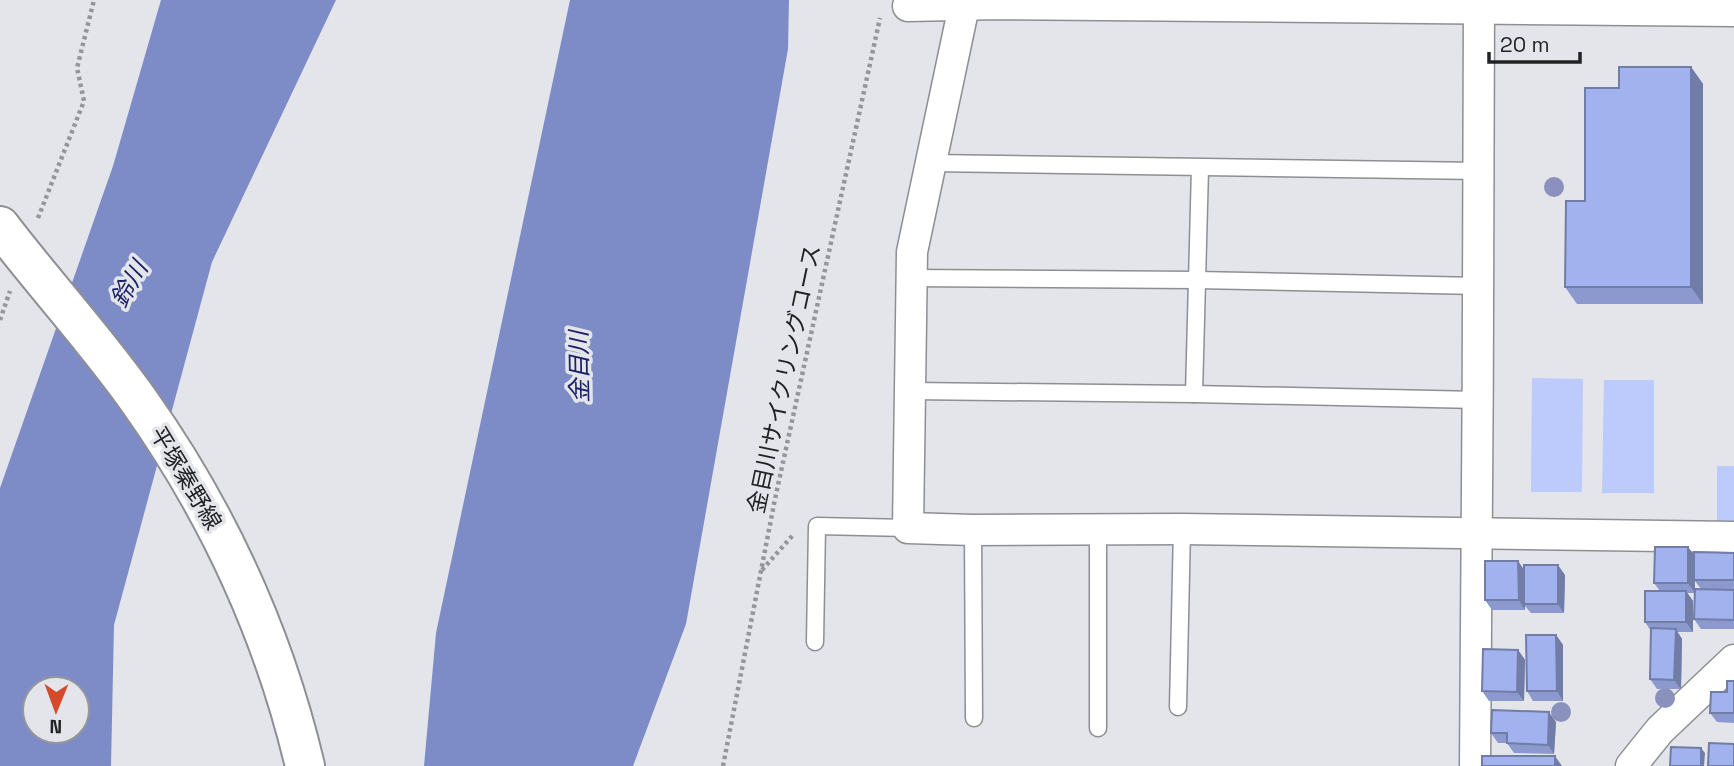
<svg xmlns="http://www.w3.org/2000/svg" width="1734" height="766" viewBox="0 0 1734 766" font-family="'Space Grotesk','Noto Sans JP',sans-serif">
<style>
.green{fill:#bccafc}
.water{fill:#7d8cc7;fill-rule:evenodd}
.lines{fill:none;stroke-linecap:round;stroke-linejoin:round}
.lane-casing{stroke:#8e8f94;stroke-width:19}
.street-casing{stroke:#8e8f94;stroke-width:33}
.primary-casing{stroke:#8e8f94;stroke-width:42}
.path{stroke:#949699;stroke-width:4.5;stroke-dasharray:3.5 3.5;stroke-linecap:butt}
.lane{stroke:#fff;stroke-width:16}
.street{stroke:#fff;stroke-width:30}
.primary{stroke:#fff;stroke-width:38}
.tree{fill:#8991bc}
.wall{fill:#8b99ce}
.shaded-wall{fill:#717da7}
.building{fill:#a2b2ef;stroke:#717da7;stroke-width:2}
.labels{text-anchor:middle;dominant-baseline:central;stroke-width:7;stroke-linejoin:round;paint-order:stroke}
.street-label{font-size:23px;fill:#212223;stroke:#e3e5ea}
.water-label{font-size:24px;font-style:italic;fill:#1b2166;stroke:#e3e5ea}
</style>
<rect width="100%" height="100%" fill="#e3e5ea"/>
<g class="green">
<polygon points="1532,378 1583,379 1582,492 1531,492"/>
<polygon points="1604,380 1654,380 1654,493 1602,493"/>
<rect x="1717" y="466" width="17" height="63"/>
</g>
<g class="water">
<path d="M161,0H336L212,262L114,625L111,766H0V488L113,166ZM35,689H77V731H35Z"/>
<polygon points="570,0 789,0 788,49 686,624 633,766 424,766 436,633"/>
</g>
<g class="lines">
<g class="lane-casing">
<g id="lane">
<polyline points="931,163 1480,171"/>
<polyline points="911,278 1197,280 1478,286"/>
<polyline points="911,391 1194,394 1478,400"/>
<polyline points="1194,394 1200,168"/>
<polyline points="973,530 974,718"/>
<polyline points="1098,530 1098,728"/>
<polyline points="815,642 817,526 908,528"/>
<polyline points="1178,707 1182,529"/>
</g>
</g>
<g class="street-casing">
<g id="street">
<polyline points="908,6 999,4 1734,11"/>
<polyline points="964,6 912,252 908,528 973,530 1182,529 1734,537"/>
<path d="M1475,766C1477,511 1479,255 1479,0"/>
<polyline points="1631,766 1660,730 1734,660"/>
</g>
</g>
<g class="primary-casing">
<path id="primary" d="M0,226C45,285 96,340 139,401C217,511 274,635 305,766"/>
</g>
<g class="path">
<polyline points="38,218 84,101 77,68 94,0"/>
<polyline points="0,320 10,291"/>
<polyline points="762,570 793,535"/>
<polyline points="723,766 775,499 880,18"/>
</g>
<use href="#lane" class="lane"/>
<use href="#street" class="street"/>
<use href="#primary" class="primary"/>
</g>
<g class="tree">
<circle cx="1554" cy="187" r="10"/>
<circle cx="1665" cy="698" r="10"/>
<circle cx="1561" cy="712" r="10"/>
</g>
<g class="wall">
<polygon points="1691,67 1703,84 1703,304 1577,304 1565,287 1585,201 1619,88"/>
<polygon points="1734,553 1734,590 1701,589 1695,581 1695,589 1734,590 1734,629 1701,629 1694,619 1695,593 1687,593 1693,601 1693,632 1677,632 1682,639 1681,689 1657,689 1650,679 1651,631 1645,622 1660,591 1654,583 1694,555"/>
<polygon points="1524,569 1565,575 1564,613 1531,613 1525,606 1525,610 1492,610 1485,600"/>
<polygon points="1556,635 1563,645 1563,701 1533,701 1527,691"/>
<polygon points="1518,650 1525,660 1524,701 1489,701 1482,691"/>
<polygon points="1734,681 1734,723 1717,722 1710,713"/>
<polygon points="1556,722 1554,754 1514,753 1507,743 1498,743 1491,733"/>
</g>
<g class="shaded-wall">
<polygon points="1691,67 1703,84 1703,304 1691,287"/>
<polygon points="1688,547 1695,556 1695,593 1688,583"/>
<polygon points="1518,561 1525,571 1524,604 1525,606 1525,610 1519,600"/>
<polygon points="1558,565 1565,575 1564,613 1558,604"/>
<polygon points="1686,591 1693,601 1693,632 1686,622"/>
<polygon points="1676,629 1682,639 1681,689 1674,680"/>
<polygon points="1556,635 1563,645 1563,701 1557,691"/>
<polygon points="1518,650 1525,660 1524,701 1517,692"/>
<polygon points="1549,712 1556,722 1554,754 1548,745"/>
<polygon points="1701,748 1705,753 1704,766 1701,766"/>
<polygon points="1555,756 1562,766 1555,766"/>
</g>
<g class="building">
<polygon points="1619,67 1691,67 1691,287 1565,287 1566,201 1585,201 1585,88 1619,88"/>
<polygon points="1655,547 1688,547 1688,583 1654,583"/>
<polygon points="1694,552 1734,553 1734,580 1694,580"/>
<polygon points="1485,561 1518,561 1519,600 1485,600"/>
<rect x="1524" y="565" width="34" height="39"/>
<polygon points="1695,589 1734,590 1734,620 1694,619"/>
<rect x="1645" y="591" width="41" height="31"/>
<polygon points="1651,628 1676,629 1674,680 1650,679"/>
<polygon points="1526,635 1556,635 1557,691 1527,691"/>
<polygon points="1483,649 1518,650 1517,692 1482,691"/>
<polygon points="1727,681 1734,681 1734,713 1710,713 1711,692 1727,692"/>
<polygon points="1492,710 1549,712 1548,745 1507,743 1507,733 1491,733"/>
<polygon points="1709,743 1734,744 1734,766 1708,766"/>
<polygon points="1671,747 1701,748 1701,766 1670,766"/>
<rect x="1482" y="756" width="73" height="10"/>
</g>
<g class="labels">
<g class="street-label">
<text transform="translate(784 379) rotate(-78)">金目川サイクリングコース</text>
<text transform="translate(186 478) rotate(59)">平塚秦野線</text>
</g>
<g class="water-label">
<text transform="translate(129 284) rotate(-60)">鈴川</text>
<text transform="translate(579 367) rotate(-91)">金目川</text>
</g>
</g>
<g transform="translate(56 710) rotate(181)"><circle r="33" fill="#e3e5ea" stroke="#95979a" stroke-width="2"/>
<path d="M0-5L12 26L0 18L-12 26Z" fill="#d54a2a"/>
<text y="-10" font-size="19" font-weight="bold" text-anchor="middle" fill="#212223">N</text>
</g>
<path d="M1489 52v10h91v-10" fill="none" stroke="#212223" stroke-width="3.5"/>
<text x="1500" y="52" font-size="21" fill="#212223" stroke="#e3e5ea" stroke-width="5" paint-order="stroke">20 m</text>
</svg>
